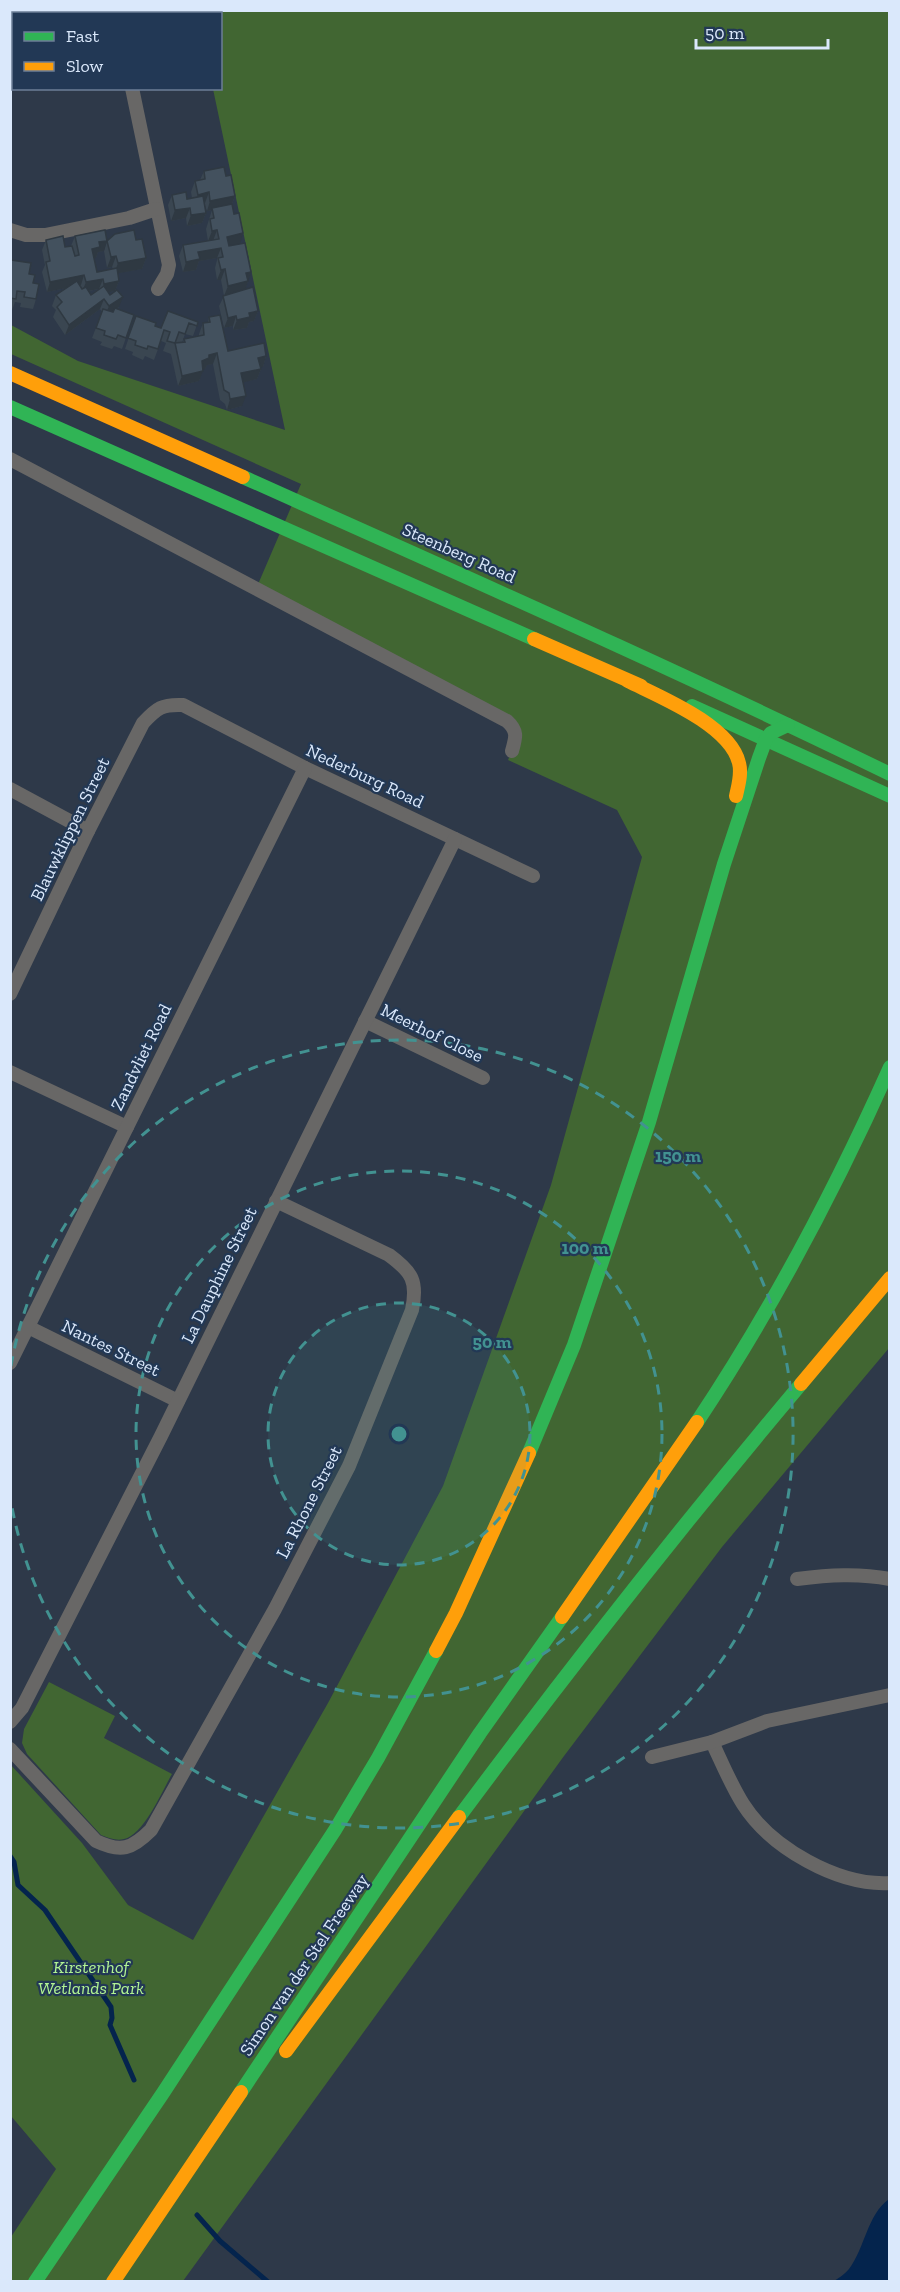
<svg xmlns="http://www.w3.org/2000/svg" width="900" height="2292" viewBox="0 0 900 2292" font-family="'Zilla Slab',serif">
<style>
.green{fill:#416632}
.water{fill:#04244d}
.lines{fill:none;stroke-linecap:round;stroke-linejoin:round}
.stream{stroke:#04244d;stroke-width:5}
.street{stroke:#686766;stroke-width:14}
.fast{stroke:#30b455;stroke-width:14}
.slow{stroke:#ff9f0a;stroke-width:14}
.wall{fill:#3a4651;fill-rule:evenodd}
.shaded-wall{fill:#2f3942}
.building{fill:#43515e;stroke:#2f3942;stroke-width:1.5}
.ring{fill:none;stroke:#429291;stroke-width:3;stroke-dasharray:10 8}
.labels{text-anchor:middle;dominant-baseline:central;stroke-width:4.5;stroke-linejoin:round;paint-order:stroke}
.street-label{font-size:18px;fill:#dae8fb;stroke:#223855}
.park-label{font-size:18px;font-style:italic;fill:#b2f493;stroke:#223855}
.centre{fill:#429291;stroke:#223855;stroke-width:3}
.ring-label{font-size:18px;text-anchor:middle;font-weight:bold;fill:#429291;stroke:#223855;stroke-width:4.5;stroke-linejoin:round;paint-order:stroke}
</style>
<rect width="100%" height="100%" fill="#2e3949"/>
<g class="green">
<polygon points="196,11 889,11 889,1348 722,1547 564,1756 183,2281 11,2281 11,2237 56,2169 11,2116 10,1764 82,1843 128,1905 193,1940 328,1703 443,1486 551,1185 642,857 617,810 508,760 512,751 514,728 256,589 301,484 11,354 11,325 78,361 285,430 213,89 220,88 220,14 197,13"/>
<path d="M49,1682L115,1716L104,1738L172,1774C162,1791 144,1835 124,1839C116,1841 109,1838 101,1835L27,1754L22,1743L24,1729Z"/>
</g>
<path class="water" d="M889,2199V2281H834C839,2278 845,2274 849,2269C865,2248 867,2215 889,2199Z"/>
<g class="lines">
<g class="stream">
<polyline points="10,1856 14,1862 18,1885 45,1910 111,2007 112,2018 110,2025 134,2080"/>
<polyline points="197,2215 220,2241 268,2282"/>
</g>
<g class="street">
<polyline points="116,10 116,14"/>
<polyline points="132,88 169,265 167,274 158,289"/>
<polyline points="10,230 26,235 45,235 129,218 156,209"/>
<path d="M10,459L507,721C518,731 516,737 512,751"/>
<polyline points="10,789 88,831"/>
<path d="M10,994L88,831L143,723C157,708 162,704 183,705L305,768L533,876"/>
<polyline points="365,1021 483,1078"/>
<polyline points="10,1072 127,1127"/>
<polyline points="28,1327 178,1401"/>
<polyline points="10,1363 305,768"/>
<path d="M797,1579C829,1575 858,1573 890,1579"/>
<polyline points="10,1722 22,1708 161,1436 455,839"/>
<path d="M712,1742C722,1763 731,1785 743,1804C771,1848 838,1886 890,1883"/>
<path d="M10,1749L96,1841C121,1853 132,1849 151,1830L275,1609L349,1466L412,1310C418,1281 412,1272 389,1255L276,1201"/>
<polyline points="652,1757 712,1742 767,1721 890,1695"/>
</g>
<g class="fast">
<polyline points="10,407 534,639"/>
<path d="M243,477C459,574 677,670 890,774"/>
<polyline points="692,706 890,796"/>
<path d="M697,1422C773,1308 834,1192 890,1067"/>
<polyline points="529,1453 574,1345 649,1122 724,864 759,758 766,739 771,733 788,725"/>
<path d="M459,1817C569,1669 682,1525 801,1384"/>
<polyline points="241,2092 480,1733 562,1617"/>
<polyline points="35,2282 163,2093 335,1830 378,1758 436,1651"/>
</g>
<g class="slow">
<polyline points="10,373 243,477"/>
<polyline points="534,639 641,686"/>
<path d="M628,681C660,697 730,725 739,763C742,774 738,786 736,796"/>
<polyline points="801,1384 890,1278"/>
<polyline points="562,1617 697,1422"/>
<polyline points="436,1651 456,1613 529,1453"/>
<polyline points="286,2051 459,1817"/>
<polyline points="113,2282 241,2092"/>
</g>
</g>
<g class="wall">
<polygon points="204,171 226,176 235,196 232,204 248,281 245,290 258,311 254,321 249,322 247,328 233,330 233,326 224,328 219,306 224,296 221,280 217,280 215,268 217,260 217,258 199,261 196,270 183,272 179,256 183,245 208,241 206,229 212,210 207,211 204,203 206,213 202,223 187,226 186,218 171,221 168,205 172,195 187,199 192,198 191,192 195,181 200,180"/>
<path d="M75,236L104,251L98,252L96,258H94L97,272L113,269L112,267L107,268L104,251L107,241L136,240L146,258L142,269L118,273L119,281L115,291L108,292L119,307L117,309L134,315L122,349L114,346L112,349L100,345L102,342L92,338L102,312L100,309L65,335L53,317L56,310L52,306L56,295L66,288L47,292L42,272L45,265L42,250L46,240L65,247L71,246ZM99,289L91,295L89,291Z"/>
<polygon points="11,260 29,274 33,283 36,299 33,309 20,307 21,303 15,302 12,310 10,309"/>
<polygon points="136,316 155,326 161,328 198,322 193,336 185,334 182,343 183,342 184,339 199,336 199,334 203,323 208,322 209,317 228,351 266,356 263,367 260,367 261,369 257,379 243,382 242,406 227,410 225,404 220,400 213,364 207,365 205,369 203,369 199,381 178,386 171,354 163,351 166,343 161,341 154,360 145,356 143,360 132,355 133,352 125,349"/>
</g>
<g class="shaded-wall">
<polygon points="209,192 205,203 194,205 198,195"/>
<polygon points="235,196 231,206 212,208 212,210 207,211 210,201"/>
<polygon points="190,208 186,218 171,221 175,210"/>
<polygon points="206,213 202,223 187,226 191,215"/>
<polygon points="217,230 213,241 208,241 212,231"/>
<polygon points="243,233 240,244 224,247 227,237"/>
<polygon points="107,241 104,251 98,252 96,258 88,259 92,249 99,242"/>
<polygon points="221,248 217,258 199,261 196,270 183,272 186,262 198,252"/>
<polygon points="116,256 112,267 107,268 111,257"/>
<polygon points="146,258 142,269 114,274 118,263"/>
<polygon points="225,269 221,280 217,280 221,270"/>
<polygon points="251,272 245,291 224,296 228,286 246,273"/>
<polygon points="84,275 81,285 47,292 50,282"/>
<polygon points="103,279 99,289 82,292 86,282"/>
<polygon points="119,281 115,291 100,294 104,284"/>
<polygon points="123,297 119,307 105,316 109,306"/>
<polygon points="104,299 100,309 65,335 69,325"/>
<polygon points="258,311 254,321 249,322 247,328 233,330 237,320 249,313"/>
<polygon points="236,316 233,326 224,328 228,318"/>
<polygon points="217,353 213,364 207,365 205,369 198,371 202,361 209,355"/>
<polygon points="266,356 263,367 254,368 258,358"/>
<polygon points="261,369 257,379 237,384 241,373"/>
<polygon points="203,371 199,381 178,386 182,376"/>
<polygon points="246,396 242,406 227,410 230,399"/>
</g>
<g class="building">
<polygon points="224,167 226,176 231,175 235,196 210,201 209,192 198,195 195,181 205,179 204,171"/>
<polygon points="186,192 187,199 203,196 206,213 191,215 190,208 175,210 172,195"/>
<polygon points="232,204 234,214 239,213 243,233 227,237 229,246 245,243 251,272 246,273 248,281 228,286 225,269 221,270 218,258 223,257 221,248 198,252 200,259 186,262 183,245 219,239 217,230 212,231 210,219 214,218 212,208"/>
<polygon points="105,230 107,241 99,242 100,247 92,249 97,272 117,268 119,281 104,284 103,279 86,282 84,275 50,282 46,262 50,261 46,240 63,236 65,247 72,246 75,256 79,255 75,236"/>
<polygon points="134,230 136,240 142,239 146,258 118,263 116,256 111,257 107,241 115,234"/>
<polygon points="11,260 31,263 29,274 35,275 33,283 39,284 36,299 24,297 25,292 17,291 16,299 10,298"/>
<polygon points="77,281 82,289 86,287 91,295 104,286 110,295 117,290 123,297 109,306 104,299 69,325 57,307 62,302 56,295"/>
<polygon points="253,287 258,311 249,313 250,317 237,320 236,316 228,318 223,296"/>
<polygon points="115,308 134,315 126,338 118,335 116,339 104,335 105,331 96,328 103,309 113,312"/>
<polygon points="168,311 198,322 197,326 189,323 185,334 179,332 175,343 167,341 170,332 164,330 158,349 148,346 147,349 135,345 136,341 128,338 136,316 156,323 155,326 161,328"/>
<polygon points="220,315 228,351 264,343 266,356 258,358 261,369 241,373 246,396 230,399 229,393 224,390 217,353 209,355 209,358 202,361 203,371 182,376 175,343 185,342 184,339 204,335 203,323 210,322 209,317"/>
</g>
<circle cx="399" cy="1434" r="131" fill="#429291" fill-opacity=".12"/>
<g class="ring">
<circle cx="399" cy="1434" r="131"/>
<circle cx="399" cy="1434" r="263"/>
<path d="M11 1366A394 394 0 1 1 11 1502"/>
</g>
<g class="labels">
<g class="street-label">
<text transform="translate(459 553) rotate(24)">Steenberg Road</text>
<text transform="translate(365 776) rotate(25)">Nederburg Road</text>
<text transform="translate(70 829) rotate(-64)">Blauwklippen Street</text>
<text transform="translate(432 1033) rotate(26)">Meerhof Close</text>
<text transform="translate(141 1057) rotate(-64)">Zandvliet Road</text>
<text transform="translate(219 1275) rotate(-64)">La Dauphine Street</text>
<text transform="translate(111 1348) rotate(26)">Nantes Street</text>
<text transform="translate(309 1502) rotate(-63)">La Rhone Street</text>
<text transform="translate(304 1965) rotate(-56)">Simon van der Stel Freeway</text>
</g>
<g class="park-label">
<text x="91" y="1967">Kirstenhof<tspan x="91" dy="21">Wetlands Park</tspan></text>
</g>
</g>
<circle cx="399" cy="1434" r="9" class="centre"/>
<g class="ring-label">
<text x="678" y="1162">150 m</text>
<text x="585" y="1254">100 m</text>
<text x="492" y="1348">50 m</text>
</g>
<rect width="900" height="2292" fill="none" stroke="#dae8fb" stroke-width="24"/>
<rect x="12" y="12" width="210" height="78" fill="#223855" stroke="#6c7e97" stroke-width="1.5"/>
<rect x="24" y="32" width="30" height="9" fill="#30b455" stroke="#6c7e97" stroke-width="1.5"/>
<text x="66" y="42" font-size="18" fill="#dae8fb">Fast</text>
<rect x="24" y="62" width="30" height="9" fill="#ff9f0a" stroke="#6c7e97" stroke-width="1.5"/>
<text x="66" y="72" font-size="18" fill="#dae8fb">Slow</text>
<path d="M696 39v9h132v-9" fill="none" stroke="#dae8fb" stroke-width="3"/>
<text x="705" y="39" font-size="18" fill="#dae8fb" stroke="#223855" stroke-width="4.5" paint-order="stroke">50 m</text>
</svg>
